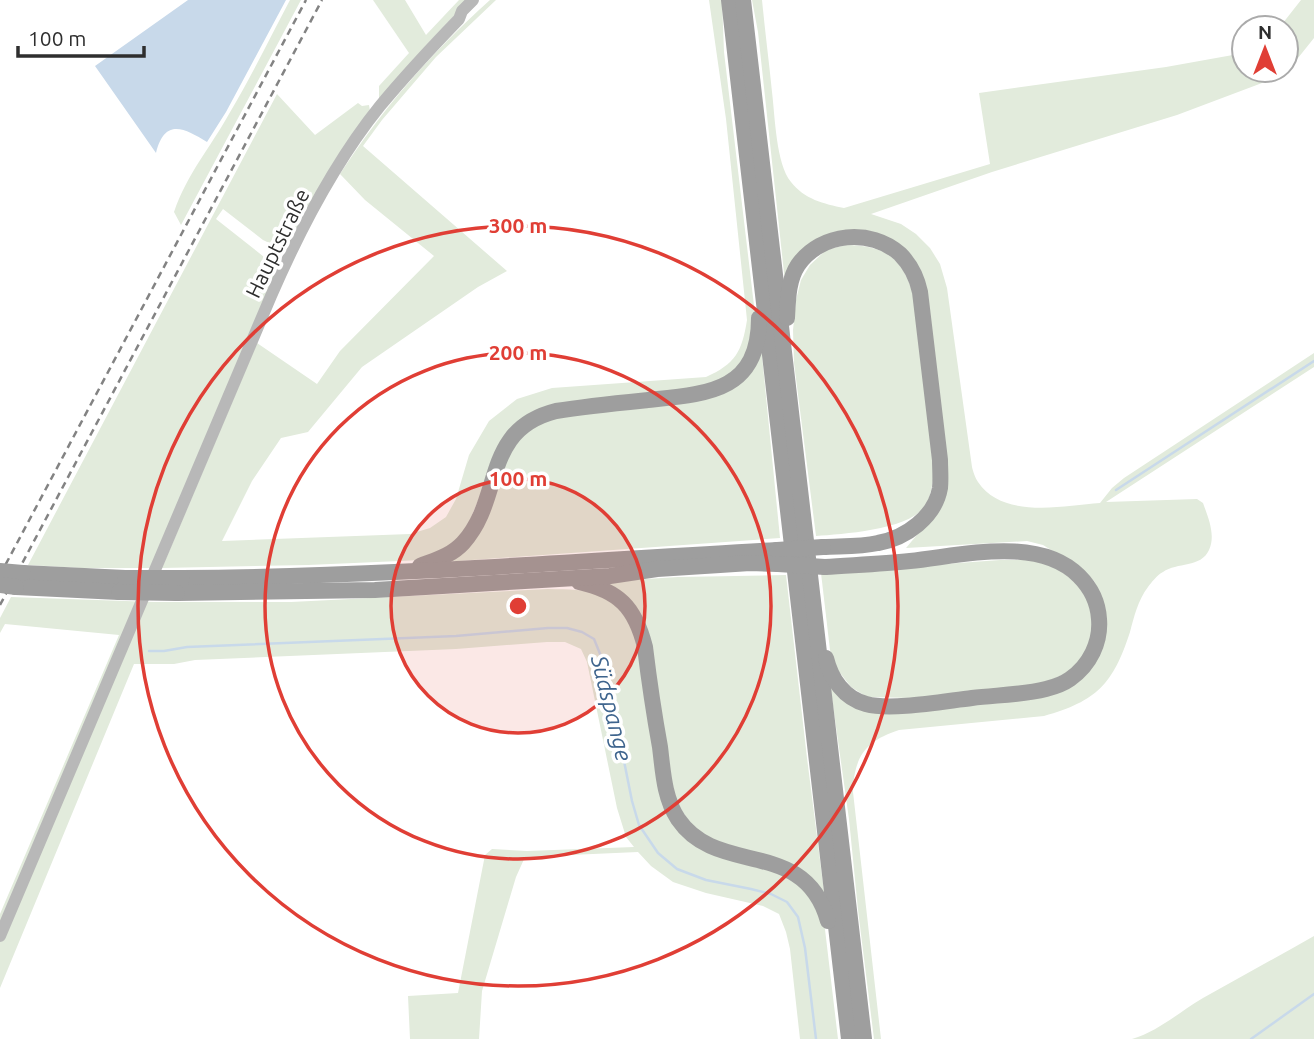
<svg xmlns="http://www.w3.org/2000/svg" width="1314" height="1039" viewBox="0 0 1314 1039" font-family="Ubuntu,sans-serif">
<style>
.green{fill:#e2ebdc}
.water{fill:#c8d9ea}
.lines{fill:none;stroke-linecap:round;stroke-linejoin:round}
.stream{stroke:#c8d9ea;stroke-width:2.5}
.secondary{stroke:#b8b8b8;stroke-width:12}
.trunk{stroke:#9e9e9e;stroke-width:16}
.rail{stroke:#838383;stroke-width:2.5;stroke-dasharray:7 5;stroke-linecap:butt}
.trunk-bridge{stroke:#9e9e9e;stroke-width:16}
.ring{fill:none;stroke:#e03e35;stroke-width:3.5}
.labels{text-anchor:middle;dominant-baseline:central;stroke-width:7;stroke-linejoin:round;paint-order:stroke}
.street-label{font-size:21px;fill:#2e2e2e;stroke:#fff}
.water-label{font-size:23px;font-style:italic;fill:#3e648d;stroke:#fff}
.centre{fill:#e03e35;stroke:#fff;stroke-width:3.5}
.ring-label{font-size:21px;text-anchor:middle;font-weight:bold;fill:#e03e35;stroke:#fff;stroke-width:7;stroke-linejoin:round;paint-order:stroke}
</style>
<rect width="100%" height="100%" fill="#fff"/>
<g class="green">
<path d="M290,0H301L181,225L174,212C187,174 210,148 229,114C251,77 270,38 290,0Z"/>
<polygon points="373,0 405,0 426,35 459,0 469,0 431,40 379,99 379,86 409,53"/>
<path d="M490,0H496L436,57L382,120L363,146L507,271L478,287L362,367L308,432L281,438L252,481L222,541L410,534L430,528L446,517L456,499L469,455L489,421L517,399L552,388L706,377C735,364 742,352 747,320L726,119L709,0H722L724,52L755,314V327L743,363L714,387L538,411L482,491L464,534L440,554L420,560L400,561L308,565L162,568L257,343L317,384L340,351L434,256L365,200L340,174C382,109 432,52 490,0Z"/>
<path d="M752,0H762C765,31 769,62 772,92C775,116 776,164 791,182C804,199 824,204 844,208L990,164L979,93L1166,67L1244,53V70H1286V28H1279L1301,0H1314V38L1290,68L1270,80L1177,115L992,172L871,214L901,224L916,234L930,248L940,264L947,288L972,467C973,471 975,478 978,482C1003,519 1062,506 1100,503L1112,488L1124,478L1314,353V367L1106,502L1197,499L1203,503C1208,517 1216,535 1209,550C1201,568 1177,562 1163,572C1157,575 1151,583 1148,587C1138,600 1134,617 1130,632C1113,684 1097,701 1044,716L899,730C865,741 854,757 853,792L881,1039H874L858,910L849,819L830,684L867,708L1084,676L1100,594L1094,581L1082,569L1043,545L1027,541L906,548L936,512L941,500L908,256L833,236L785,282L758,32Z"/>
<polygon points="277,94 315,135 358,103 362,106 369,105 370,111 286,251 263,240 223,209 216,219 278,268 151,568 82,568 28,565"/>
<path d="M846,245C888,245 905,261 915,301L934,474C932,485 931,497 925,506C909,530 843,534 816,536L794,363L793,330L796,300L801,280L810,265L826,250Z"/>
<polygon points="761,346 780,538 444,562 523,433 551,418 700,400"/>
<polygon points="1000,560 1030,560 1051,564 1081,586 1095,616 1092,642 1073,670 1042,684 913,698 867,697 851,687 837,669 830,650 821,573"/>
<polygon points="786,575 807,758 825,899 696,831 675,801 644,632 597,582 678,577"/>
<path d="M548,589C590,590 612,588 635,628L679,829L801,884L824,921L838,1039H800L790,949L786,932L779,914L763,906L706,893L673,882L651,866L638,852L525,857L516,877L482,991L479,1039H410L408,996L458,993L485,855L492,849L527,851L634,847L626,837L617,808L587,662L581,649L565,642H547L456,649L195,660L174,664H134L0,988V914L119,635L5,624L0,633V618L11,597L154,602H291Z"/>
<path d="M1314,936V1039H1132C1159,1031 1179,1012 1203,998C1240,977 1277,957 1314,936Z"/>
</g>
<path class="water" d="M188,0H286L226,112L207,142C185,129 165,117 156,153L95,66Z"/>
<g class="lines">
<g class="stream">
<polyline points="1116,490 1314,361"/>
<polyline points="149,651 164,651 187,647 456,636 548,628 567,628 582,632 594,639 605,666 632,801 639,825 658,853 677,869 706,880 751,889 771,894 787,902 798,917 805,948 816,1039"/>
<polyline points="1251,1039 1314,994"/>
</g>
<path class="secondary" d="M0,936L271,296C300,229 334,163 380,106C405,76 432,47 459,19L462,11L473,0"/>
<g class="trunk">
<polyline points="729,0 849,1039"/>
<polyline points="743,0 864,1039"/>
<path d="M787,318C788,300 788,280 798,265C821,232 871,228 900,254C911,265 917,278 920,292L940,460C940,469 941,479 940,488C935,517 906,538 878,543C860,547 841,546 823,547"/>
<path d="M420,566C435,560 451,556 463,543C504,498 481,430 556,411C587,406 618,403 648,400C707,394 759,392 759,318"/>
<path d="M825,567C853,565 882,564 910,561C961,556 1038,535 1079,576C1091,588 1098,602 1099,619C1101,642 1090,665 1070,679C1063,684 1054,687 1046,689C1022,695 996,695 972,698C945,701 891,711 866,704C844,698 831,679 826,658"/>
<polyline points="23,573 125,578"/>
<path d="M182,578C381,577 579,561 777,550"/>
<path d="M579,582C619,591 635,607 645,647C649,680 654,714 660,747C663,771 664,798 678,819C718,878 804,836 828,921"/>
<polyline points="16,587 119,592"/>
<polyline points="177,593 375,590 610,576 657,569 720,565 750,563 778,564"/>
</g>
<g class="rail">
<polyline points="0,575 306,0"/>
<polyline points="0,605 322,0"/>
</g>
<g class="trunk-bridge">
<polyline points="777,550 823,547"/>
<polyline points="778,564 825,567"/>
<polyline points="0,571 23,573"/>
<polyline points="125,578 182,578"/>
<polyline points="0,585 16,587"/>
<polyline points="119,592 177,593"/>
</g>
</g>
<circle cx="518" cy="606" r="127" fill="#e03e35" fill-opacity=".12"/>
<g class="ring">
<circle cx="518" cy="606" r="127"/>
<circle cx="518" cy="606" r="253"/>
<circle cx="518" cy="606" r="380"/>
</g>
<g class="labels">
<g class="street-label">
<text transform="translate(277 243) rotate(-64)">Hauptstraße</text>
</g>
<g class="water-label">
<text transform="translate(612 708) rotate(76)">Südspange</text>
</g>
</g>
<circle cx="518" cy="606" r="10" class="centre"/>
<g class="ring-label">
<text x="518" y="233">300 m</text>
<text x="518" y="360">200 m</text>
<text x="518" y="486">100 m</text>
</g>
<g transform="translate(1265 49)"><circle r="33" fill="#ffffff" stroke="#ababab" stroke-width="2"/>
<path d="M0-5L12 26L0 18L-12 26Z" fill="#e03e35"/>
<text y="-10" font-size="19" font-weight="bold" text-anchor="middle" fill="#2e2e2e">N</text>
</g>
<path d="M18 46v10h126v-10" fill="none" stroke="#2e2e2e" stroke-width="3.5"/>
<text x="28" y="46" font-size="21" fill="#2e2e2e" stroke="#ffffff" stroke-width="5" paint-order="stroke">100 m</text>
</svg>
